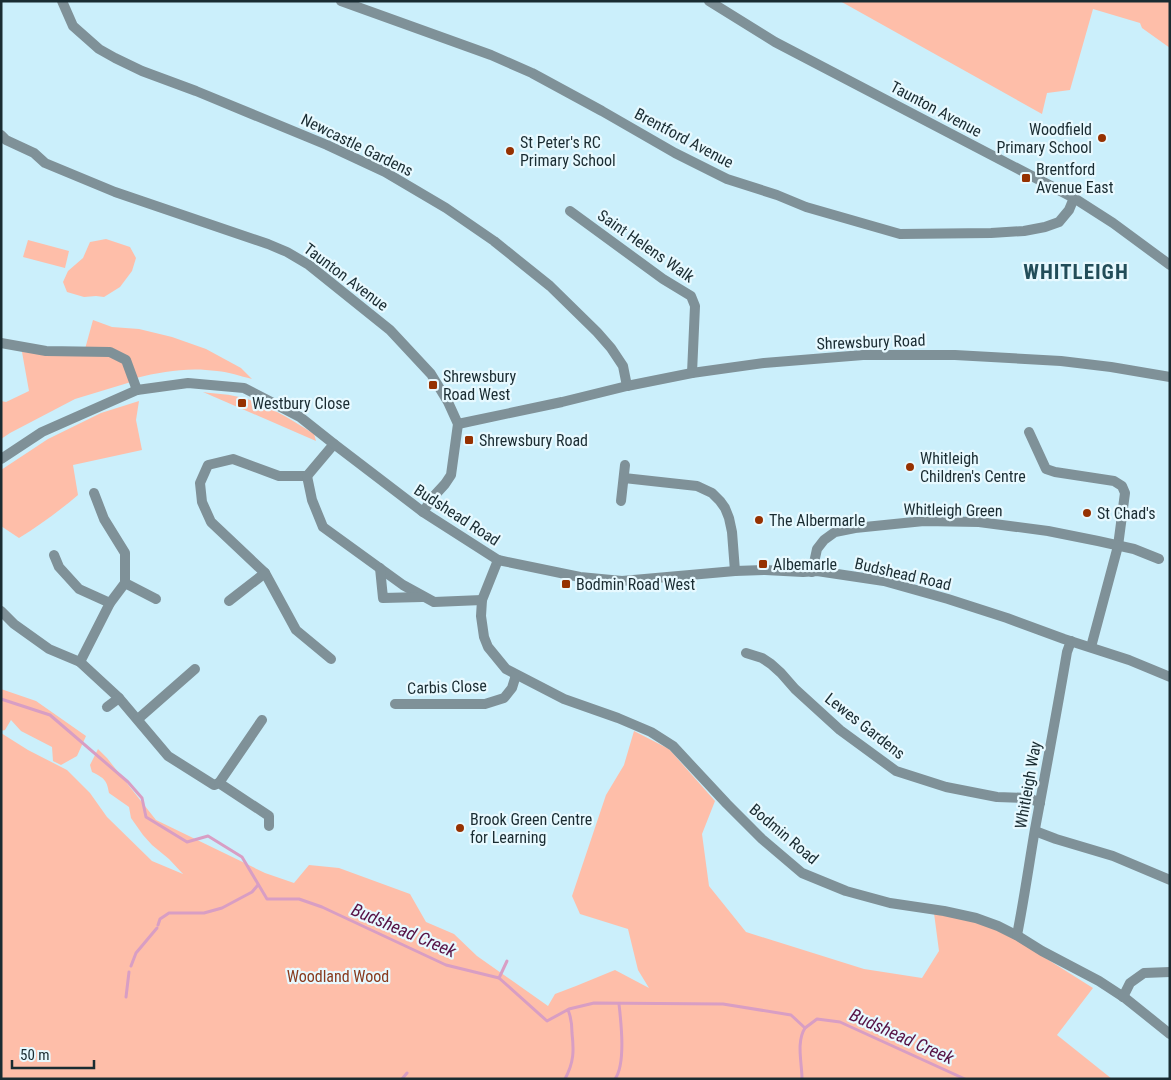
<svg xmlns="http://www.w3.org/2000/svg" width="1171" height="1080" viewBox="0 0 1171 1080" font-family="'Roboto Condensed',sans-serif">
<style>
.green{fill:#febea9}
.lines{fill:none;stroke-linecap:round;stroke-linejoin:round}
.stream{stroke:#d89ec4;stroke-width:3}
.minor{stroke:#7f9198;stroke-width:10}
.tertiary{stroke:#7f9198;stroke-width:10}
.poi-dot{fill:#963101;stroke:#e7f9ff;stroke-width:2}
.labels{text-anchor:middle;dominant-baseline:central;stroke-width:4.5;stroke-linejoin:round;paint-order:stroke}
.street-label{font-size:16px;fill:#1a2c32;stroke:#e7f9ff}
.poi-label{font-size:16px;fill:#1a2c32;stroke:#e7f9ff;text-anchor:start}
.park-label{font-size:16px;fill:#883a1d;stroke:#e7f9ff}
.water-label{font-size:18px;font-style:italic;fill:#571346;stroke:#e7f9ff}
.district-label{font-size:21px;font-weight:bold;letter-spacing:1px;fill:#224d59;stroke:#e7f9ff}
</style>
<rect width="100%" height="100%" fill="#cbeffb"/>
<g class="green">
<polygon points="840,1 1170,1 1170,48 1142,28 1140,23 1093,9 1070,90 1047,93 1042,114"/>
<polygon points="106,239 130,247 136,258 132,271 120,287 104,297 96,296 84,297 67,292 63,282 68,271 83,258 90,242"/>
<polygon points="28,240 69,251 65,268 23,257"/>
<path d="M93,320L112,327L139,329L172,337L206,349L241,368L252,379C240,376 229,372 217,371C190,367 163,371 136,378L128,358L85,349Z"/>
<polygon points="22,352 109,356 124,362 131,382 75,399 10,433 1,439 1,401 6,402 29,391"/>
<path d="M203,392C216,394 230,394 243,398C267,404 294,421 314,434L316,441Z"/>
<path d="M139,401L136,420L142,450L73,465L78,495C59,511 40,525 19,538L1,526V470L48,439L101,413Z"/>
<polygon points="1,689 36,701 86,736 77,756 61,765 53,761 52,747 21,731 11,720 5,730 1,731"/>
<path d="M634,731L669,749L715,801L702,834L709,886L746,932L864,969L922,978L939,951L934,913L988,922L1093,988L1057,1035L1112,1079H1V733L28,750L67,770L90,793L107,817L152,861L183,874L169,859L152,845L143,835L131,818L129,807L109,793C107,780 104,778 92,772L90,765L98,749L107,758L156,820L265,873L294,883L309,865L339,868L410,894L426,922L454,934L477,956L548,1006L555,994L576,986L615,970L649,988L638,970L628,929L580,914L572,896L606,795L624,765Z"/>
</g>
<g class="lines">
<g class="stream">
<polyline points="1,699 50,715 128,782 142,798 146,817 187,842 208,836 242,857 267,899 299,899 322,907 446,965 499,978 547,1021 569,1009 594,1003 723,1004 791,1015 805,1028 817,1019 840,1022 965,1079"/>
<polyline points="158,925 160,919 169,913 204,913 222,908 252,892 258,885"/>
<polyline points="131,966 136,953 157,928"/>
<polyline points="499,978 507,961"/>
<polyline points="126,997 129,972"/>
<polyline points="402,1079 407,1073"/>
<path d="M565,1079C574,1062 574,1051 572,1033C572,1025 571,1017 568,1010"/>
<path d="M615,1079C626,1064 621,1022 619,1004"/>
<path d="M802,1079C802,1063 796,1042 805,1028"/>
</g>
<g class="minor">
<polyline points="62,1 73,26 99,49 115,58 142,71 196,91 327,145 385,172 446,208 494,241 550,286 597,332 611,348 623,366 627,386"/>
<polyline points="341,1 491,55 532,73 602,111 675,153 727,179 777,195 806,207 900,234 991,233 1024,231 1045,227 1059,222 1069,210 1074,198"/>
<polyline points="709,1 775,42 1074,198 1113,223 1170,265"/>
<polyline points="1,135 6,140 34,153 45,163 115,192 268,244 287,252 309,265 390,330 431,374 448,402 458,424 451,475 445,484 434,496 423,512"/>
<polyline points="570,211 663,279 691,296 695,306 692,373"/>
<polyline points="1,343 46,351 110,352 126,360 137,390"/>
<polyline points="458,424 562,402 627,386 692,373 764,363 863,355 955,355 1061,361 1111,367 1170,377"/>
<polyline points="1029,432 1046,469 1055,472 1114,481 1122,486 1125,493 1118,546 1091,647"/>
<polyline points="307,476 279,476 233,459 208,465 200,483 202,502 211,522 265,573 296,630 331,659"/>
<polyline points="307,476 312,500 323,527 403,585 434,602 482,600"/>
<polyline points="307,476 334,444"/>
<polyline points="624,478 697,486 712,493 720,501 725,508 729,518 732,532 735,571"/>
<polyline points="621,501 625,465"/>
<polyline points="54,555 59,567 79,589 110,603"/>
<polyline points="498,560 482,600 481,616 484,637 488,647 506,669 564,699 618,718 651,732 673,746 727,804 762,839 802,873 846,891 890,903 944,911 976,918 998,926 1018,936 1042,951 1099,981 1125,998 1170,1034"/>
<polyline points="380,568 383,598 422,597"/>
<polyline points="812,572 817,549 824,540 835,532 855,528 924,521 979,522 1048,531 1098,541 1134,549 1159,559"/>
<polyline points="125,583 156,599"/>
<polyline points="229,601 265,573"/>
<polyline points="1,611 14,624 49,649 80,662 119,698 168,756 214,785 219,783 269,816 269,826"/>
<polyline points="746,653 762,658 771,664 781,673 795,689 840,730 896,771 946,787 997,797 1029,798 1040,803"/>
<polyline points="80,662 110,603 125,583 125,553 104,519 94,493"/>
<polyline points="395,704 485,704 504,698 512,688 516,675"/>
<polyline points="107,707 119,698"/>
<polyline points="138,719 195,669"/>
<polyline points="219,783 262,720"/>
<polyline points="1035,831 1056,839 1113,856 1170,880"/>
<path d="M1017,935C1024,900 1029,864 1035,829C1046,770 1057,711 1067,652L1071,641"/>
<polyline points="1123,997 1130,983 1144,973 1170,972"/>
</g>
<polyline class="tertiary" points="1,459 42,432 137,390 188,383 244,388 300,417 334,444 423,512 498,560 580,577 622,581 735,571 765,570 803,572 817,571 884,581 948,599 1007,618 1064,639 1129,660 1170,677"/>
</g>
<g class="poi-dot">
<circle cx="1102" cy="138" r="5"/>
<circle cx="510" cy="151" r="5"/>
<rect x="1021" y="173" width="10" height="10" rx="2.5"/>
<rect x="428" y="380" width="10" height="10" rx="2.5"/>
<rect x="237" y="398" width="10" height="10" rx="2.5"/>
<rect x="464" y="435" width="10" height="10" rx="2.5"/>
<circle cx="910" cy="467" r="5"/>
<circle cx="1087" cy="513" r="5"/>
<circle cx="759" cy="520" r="5"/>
<rect x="758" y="559" width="10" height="10" rx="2.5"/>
<rect x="561" y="579" width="10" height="10" rx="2.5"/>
<circle cx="460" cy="828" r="5"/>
</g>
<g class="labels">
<g class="street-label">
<text transform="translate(936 109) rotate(28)">Taunton Avenue</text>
<text transform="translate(684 138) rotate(28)">Brentford Avenue</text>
<text transform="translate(357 145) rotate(26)">Newcastle Gardens</text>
<text transform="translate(646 246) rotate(35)">Saint Helens Walk</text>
<text transform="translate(346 277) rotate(37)">Taunton Avenue</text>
<text transform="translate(871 342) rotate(-2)">Shrewsbury Road</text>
<text transform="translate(953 510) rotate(1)">Whitleigh Green</text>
<text transform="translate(457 515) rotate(33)">Budshead Road</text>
<text transform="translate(903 574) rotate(13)">Budshead Road</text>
<text transform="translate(447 687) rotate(-2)">Carbis Close</text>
<text transform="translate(865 726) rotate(38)">Lewes Gardens</text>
<text transform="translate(1028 785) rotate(-80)">Whitleigh Way</text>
<text transform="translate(784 834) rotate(40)">Bodmin Road</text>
</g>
<g class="poi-label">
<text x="1092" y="129" text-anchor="end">Woodfield<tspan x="1092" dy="18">Primary School</tspan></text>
<text x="520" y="142">St Peter's RC<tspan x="520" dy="18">Primary School</tspan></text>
<text x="1036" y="169">Brentford<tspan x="1036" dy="18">Avenue East</tspan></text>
<text x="443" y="376">Shrewsbury<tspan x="443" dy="18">Road West</tspan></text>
<text x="252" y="403">Westbury Close</text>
<text x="479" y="440">Shrewsbury Road</text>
<text x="920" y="458">Whitleigh<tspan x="920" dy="18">Children's Centre</tspan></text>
<text x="1097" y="513">St Chad's</text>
<text x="769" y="520">The Albermarle</text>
<text x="773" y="564">Albemarle</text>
<text x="576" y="584">Bodmin Road West</text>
<text x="470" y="819">Brook Green Centre<tspan x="470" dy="18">for Learning</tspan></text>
</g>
<g class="park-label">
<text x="338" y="976">Woodland Wood</text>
</g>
<g class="water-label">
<text transform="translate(404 930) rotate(23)">Budshead Creek</text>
<text transform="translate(902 1036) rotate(24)">Budshead Creek</text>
</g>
<g class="district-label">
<text x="1076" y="272">WHITLEIGH</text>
</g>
</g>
<rect width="1171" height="1080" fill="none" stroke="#1a2c32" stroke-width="5"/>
<path d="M12 1060v8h82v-8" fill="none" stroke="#1a2c32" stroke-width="2.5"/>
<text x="20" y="1060" font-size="15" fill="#1a2c32" stroke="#e7f9ff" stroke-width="4" paint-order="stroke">50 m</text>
</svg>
